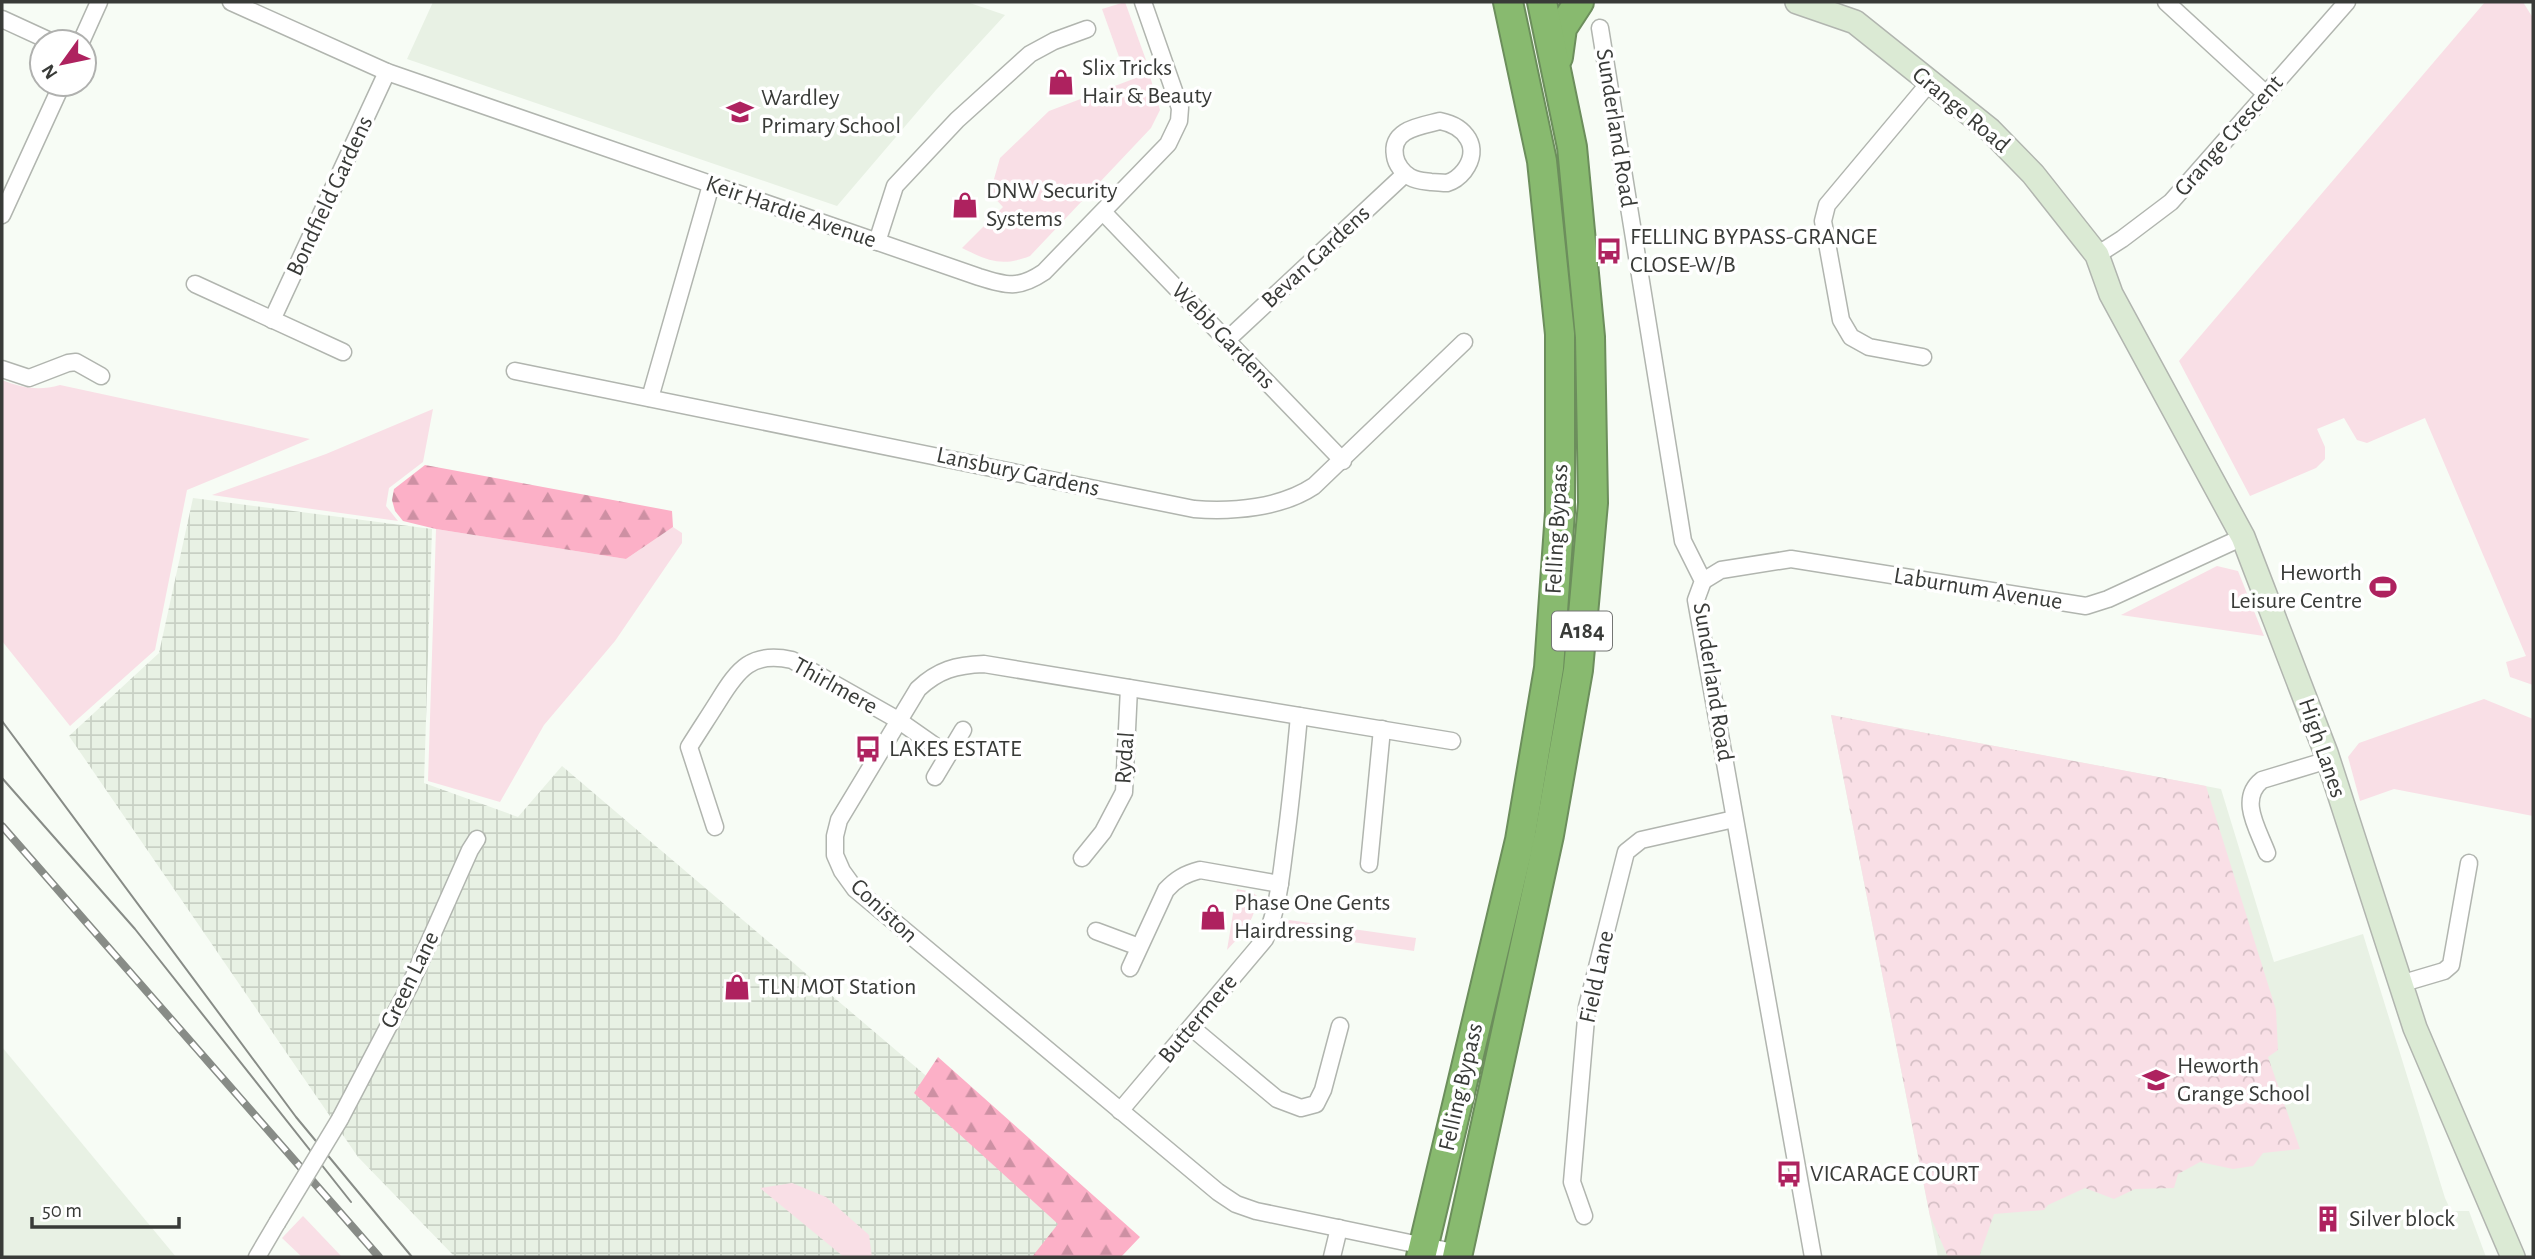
<svg xmlns="http://www.w3.org/2000/svg" width="2535" height="1259" viewBox="0 0 2535 1259" font-family="'Alegreya Sans',sans-serif">
<style>
.built{fill:#e8f1e4}
.industrial{fill:url(#industrial-grid)}
.green{fill:#f9dfe6}
.forest{fill:url(#forest-firs)}
.park{fill:url(#park-crowns)}
.lines{fill:none;stroke-linecap:round;stroke-linejoin:round}
.street-casing{stroke:#b1b5af;stroke-width:19}
.secondary-casing{stroke:#b1b5af;stroke-width:26}
.highway-casing{stroke:#6c8e5c;stroke-width:32}
.street{stroke:#fff;stroke-width:16}
.secondary{stroke:#dbead4;stroke-width:23}
.highway{stroke:#88ba6f;stroke-width:28}
.tram{stroke:#888c87;stroke-width:2}
.rail-casing{stroke:#888c87;stroke-width:8}
.rail{stroke:#fff;stroke-width:5;stroke-dasharray:16;stroke-linecap:butt}
.street-bridge-casing{stroke:#b1b5af;stroke-width:19;stroke-linecap:butt}
.street-bridge{stroke:#fff;stroke-width:16}
.labels{text-anchor:middle;dominant-baseline:central;stroke-width:7;stroke-linejoin:round;paint-order:stroke}
.shield{fill:#fff;stroke:#747674;stroke-width:2}
.shield-label{font-size:23px;font-weight:bold;fill:#393b38}
.poi-label{font-size:24px;fill:#393b38;stroke:#fff;text-anchor:start}
.street-label{font-size:24px;fill:#393b38;stroke:#fff}
</style>
<defs>
<pattern id="industrial-grid" width="8" height="8" patternUnits="userSpaceOnUse" patternTransform="scale(1.75)"><rect width="8" height="8" fill="#e8f1e4"/><path d="M0 4h8M4 0v8" fill="none" stroke="#c8d0c4"/></pattern>
<pattern id="forest-firs" width="22" height="20" patternUnits="userSpaceOnUse" patternTransform="scale(1.75)"><rect width="22" height="20" fill="#fcb0c7"/><path d="M5 1l3.5 6h-7zM16 11l3.5 6h-7z" fill="#cd90a3"/></pattern>
<pattern id="park-crowns" width="20" height="18" patternUnits="userSpaceOnUse" patternTransform="scale(1.75)"><rect width="20" height="18" fill="#f9dfe6"/><path d="M2 6a3 3 0 1 1 6 0M12 15a3 3 0 1 1 6 0" fill="none" stroke="#d6c0c6"/></pattern>
</defs>
<rect width="100%" height="100%" fill="#f7fcf5"/>
<g class="built">
<polygon points="433,2 967,2 1005,15 936,90 837,206 407,59"/>
<polygon points="1831,715 2221,789 2274,962 2363,934 2445,1198 2451,1211 2469,1211 2486,1257 1938,1257"/>
<polygon points="2,1047 176,1257 2,1257"/>
</g>
<polygon class="industrial" points="193,498 432,529 424,783 518,817 562,766 1079,1206 1034,1257 455,1257 358,1157 69,736 159,653"/>
<g class="green">
<polygon points="1125,2 1146,60 1123,68 1102,9"/>
<polygon points="2485,2 2523,2 2533,18 2533,685 2510,677 2506,662 2526,656 2425,418 2367,443 2357,440 2344,418 2317,429 2325,447 2325,459 2316,468 2250,496 2179,361"/>
<path d="M1149,73L1160,110L1151,128L1030,256C1002,267 988,261 962,248L1003,207L990,193L1000,158L1049,111Z"/>
<path d="M2,380C22,388 39,391 60,385L310,439L187,490L155,650L70,726L2,641Z"/>
<polygon points="433,409 423,462 389,488 386,506 398,521 212,495 326,454"/>
<polygon points="673,527 682,533 682,543 615,641 544,725 500,802 428,781 436,529 626,559"/>
<polygon points="2217,566 2238,571 2264,636 2121,615"/>
<polygon points="2484,699 2533,719 2533,816 2394,789 2360,801 2348,757 2359,743"/>
<path d="M1237,889L1252,892L1257,896C1256,920 1242,934 1227,950Z"/>
<polygon points="1289,920 1416,938 1414,951 1284,932"/>
<polygon points="792,1183 826,1197 869,1235 872,1257 844,1257 760,1188"/>
<polygon points="303,1216 342,1257 302,1257 282,1238"/>
</g>
<g class="forest">
<polygon points="425,465 672,511 673,527 626,559 436,529 403,521 395,511 392,500 394,489"/>
<polygon points="938,1057 1140,1237 1121,1257 1032,1257 1058,1224 914,1093"/>
</g>
<polygon class="park" points="1831,715 2206,786 2276,1010 2278,1050 2268,1057 2300,1149 2263,1153 2253,1166 2233,1169 2200,1162 2178,1174 2174,1188 2135,1189 2114,1199 2085,1188 2048,1205 2044,1210 1994,1214 1979,1257 1948,1257 1930,1216"/>
<g class="lines">
<g class="street-casing">
<g id="street">
<path d="M231,2L387,72L979,277C1007,286 1019,289 1044,272L1168,144L1179,121L1180,108L1143,2"/>
<polyline points="2166,2 2266,94"/>
<polyline points="2,19 52,42"/>
<polyline points="1600,28 1683,541 1703,581 1696,600 1813,1257"/>
<polyline points="81,42 99,2"/>
<path d="M1440,121C1465,126 1482,147 1464,171C1460,176 1454,181 1447,183C1442,183 1436,182 1431,182C1423,181 1417,181 1410,177C1403,173 1396,164 1395,156C1390,129 1421,126 1440,121Z"/>
<polyline points="1103,212 1343,461"/>
<polyline points="2,215 62,84"/>
<polyline points="877,242 895,186 957,120 1030,54 1054,41 1087,29"/>
<polyline points="2097,255 2122,239 2171,202 2347,2"/>
<polyline points="195,284 343,352"/>
<polyline points="272,320 387,72"/>
<polyline points="1227,340 1405,174"/>
<polyline points="1923,357 1869,347 1851,337 1841,320 1823,221 1827,205 1930,82"/>
<polyline points="2,369 29,378 68,363 76,362 101,376"/>
<path d="M515,371L1194,509C1233,512 1281,508 1314,486L1464,342"/>
<polyline points="650,398 711,185"/>
<polyline points="1703,581 1721,570 1791,559 2086,606 2108,599 2243,537"/>
<path d="M1452,741L984,664C956,665 938,670 918,689L839,820L835,836V855L842,871L855,889L1218,1192L1236,1204L1256,1211L1458,1253"/>
<polyline points="935,777 963,730"/>
<path d="M715,827L689,747C699,731 709,716 719,700C738,669 752,651 792,660L898,720L948,755"/>
<path d="M2267,853C2258,829 2238,799 2262,780L2328,760"/>
<polyline points="1082,858 1103,832 1124,792 1129,688"/>
<polyline points="1369,864 1382,729"/>
<polyline points="1096,931 1139,947"/>
<path d="M1130,968L1166,890C1176,879 1185,874 1200,870L1280,884"/>
<polyline points="2400,984 2444,971 2451,965 2469,863"/>
<polyline points="1191,1027 1277,1099 1301,1108 1316,1104 1323,1090 1340,1026"/>
<path d="M1120,1111L1265,939C1278,909 1281,877 1285,845C1291,802 1295,759 1299,716"/>
<polyline points="340,1119 410,985 470,850 477,839"/>
<polyline points="1584,1216 1572,1182 1587,1007 1626,852 1641,840 1734,819"/>
<polyline points="257,1257 277,1223"/>
<polyline points="1332,1257 1339,1228"/>
</g>
</g>
<g class="secondary-casing">
<polyline id="secondary" points="1797,2 1855,22 1990,130 2033,174 2097,255 2111,294 2243,537 2326,753 2415,1028 2513,1257"/>
</g>
<g class="highway-casing">
<g id="highway">
<polyline points="1558,57 1562,28 1579,2"/>
<polyline points="1421,1257 1520,840 1549,668 1560,512 1560,334 1542,161 1508,2"/>
<polyline points="1457,1257 1549,835 1578,670 1593,503 1590,337 1572,147 1542,2"/>
</g>
</g>
<use href="#street" class="street"/>
<use href="#secondary" class="secondary"/>
<use href="#highway" class="highway"/>
<g class="tram">
<polyline points="2,721 296,1117 412,1257"/>
<polyline points="2,778 135,929 351,1202"/>
</g>
<g class="rail-casing">
<polyline id="rail" points="2,826 379,1257"/>
</g>
<use href="#rail" class="rail"/>
<g class="street-bridge-casing">
<polyline id="street-bridge" points="277,1223 340,1119"/>
</g>
<use href="#street-bridge" class="street-bridge"/>
</g>
<defs>
<g id="shop-bare" transform="scale(2.1)"><path d="M-5-2.5h2.3a2.7 3.5 0 0 1 5.4 0H5L5.5 6h-11ZM-1.5-2.5h3a1.5 2.3 0 0 0-3 0Z" fill="#ae225f" stroke="#fff" stroke-width="2.5" paint-order="stroke"/></g>
<g id="school-bare" transform="scale(2.1)"><path d="M0-5L7-2L0 1L-7-2ZM-4 1L0 2.5L4 1V4Q0 6-4 4Z" fill="#ae225f" stroke="#fff" stroke-width="2.5" paint-order="stroke"/></g>
<g id="bus-bare" transform="scale(2.1)"><path d="M-5-6H5V4H4V6H2V4H-2V6H-4V4H-5ZM-3.5-4V0h7V-4ZM-3.5 1.2v1.5H-2V1.2ZM2 1.2v1.5H3.5V1.2Z" fill="#ae225f" stroke="#fff" stroke-width="2.5" paint-order="stroke"/></g>
<g id="stadium-bare" transform="scale(2.1)"><path d="M0-5a6.5 5 0 1 0 0 10a6.5 5 0 1 0 0-10ZM-3.5-1.8h7v3.6h-7Z" fill="#ae225f" stroke="#fff" stroke-width="2.5" paint-order="stroke"/></g>
<g id="building-bare" transform="scale(2.1)"><path d="M-4-6H4V6H1V3H-1V6H-4ZM-2.5-4.3h1.7v1.8h-1.7ZM.8-4.3h1.7v1.8H.8ZM-2.5-1h1.7V.8h-1.7ZM.8-1h1.7V.8H.8Z" fill="#ae225f" stroke="#fff" stroke-width="2.5" paint-order="stroke"/></g>
</defs>
<g fill-rule="evenodd">
<use href="#shop-bare" x="1061" y="82"/>
<use href="#school-bare" x="740" y="112"/>
<use href="#shop-bare" x="965" y="205"/>
<use href="#bus-bare" x="1609" y="251"/>
<use href="#stadium-bare" x="2383" y="587"/>
<use href="#bus-bare" x="868" y="749"/>
<use href="#shop-bare" x="1213" y="917"/>
<use href="#shop-bare" x="737" y="987"/>
<use href="#school-bare" x="2156" y="1080"/>
<use href="#bus-bare" x="1789" y="1174"/>
<use href="#building-bare" x="2328" y="1219"/>
</g>
<g class="labels">
<rect class="shield" x="1552" y="611.5" width="60" height="39" rx="5"/>
<g class="shield-label">
<text x="1582" y="631">A184</text>
</g>
<g class="poi-label">
<text x="1082" y="68">Slix Tricks<tspan x="1082" dy="28">Hair &amp; Beauty</tspan></text>
<text x="761" y="98">Wardley<tspan x="761" dy="28">Primary School</tspan></text>
<text x="986" y="191">DNW Security<tspan x="986" dy="28">Systems</tspan></text>
<text x="1630" y="237">FELLING BYPASS-GRANGE<tspan x="1630" dy="28">CLOSE-W/B</tspan></text>
<text x="2362" y="573" text-anchor="end">Heworth<tspan x="2362" dy="28">Leisure Centre</tspan></text>
<text x="889" y="749">LAKES ESTATE</text>
<text x="1234" y="903">Phase One Gents<tspan x="1234" dy="28">Hairdressing</tspan></text>
<text x="758" y="987">TLN MOT Station</text>
<text x="2177" y="1066">Heworth<tspan x="2177" dy="28">Grange School</tspan></text>
<text x="1810" y="1174">VICARAGE COURT</text>
<text x="2349" y="1219">Silver block</text>
</g>
<g class="street-label">
<text transform="translate(1961 110) rotate(40)">Grange Road</text>
<text transform="translate(1616 128) rotate(81)">Sunderland Road</text>
<text transform="translate(2229 136) rotate(-49)">Grange Crescent</text>
<text transform="translate(330 196) rotate(-65)">Bondfield Gardens</text>
<text transform="translate(791 212) rotate(19)">Keir Hardie Avenue</text>
<text transform="translate(1316 257) rotate(-43)">Bevan Gardens</text>
<text transform="translate(1223 336) rotate(46)">Webb Gardens</text>
<text transform="translate(1018 472) rotate(12)">Lansbury Gardens</text>
<text transform="translate(1557 529) rotate(-87)">Felling Bypass</text>
<text transform="translate(1978 589) rotate(9)">Laburnum Avenue</text>
<text transform="translate(1713 682) rotate(81)">Sunderland Road</text>
<text transform="translate(835 686) rotate(29)">Thirlmere</text>
<text transform="translate(2322 748) rotate(71)">High Lanes</text>
<text transform="translate(1125 758) rotate(-86)">Rydal</text>
<text transform="translate(884 911) rotate(43)">Coniston</text>
<text transform="translate(1597 977) rotate(-78)">Field Lane</text>
<text transform="translate(410 980) rotate(-64)">Green Lane</text>
<text transform="translate(1198 1019) rotate(-50)">Buttermere</text>
<text transform="translate(1461 1087) rotate(-77)">Felling Bypass</text>
</g>
</g>
<rect width="2535" height="1259" fill="none" stroke="#393b38" stroke-width="7"/>
<g transform="translate(63 63) rotate(237)"><circle r="33" fill="#ffffff" stroke="#b0b1af" stroke-width="2"/>
<path d="M0-5L12 26L0 18L-12 26Z" fill="#ae225f"/>
<text y="-10" font-size="19" font-weight="bold" text-anchor="middle" fill="#393b38">N</text>
</g>
<path d="M32 1217v10h147v-10" fill="none" stroke="#393b38" stroke-width="3.5"/>
<text x="42" y="1217" font-size="21" fill="#393b38" stroke="#ffffff" stroke-width="5" paint-order="stroke">50 m</text>
</svg>
